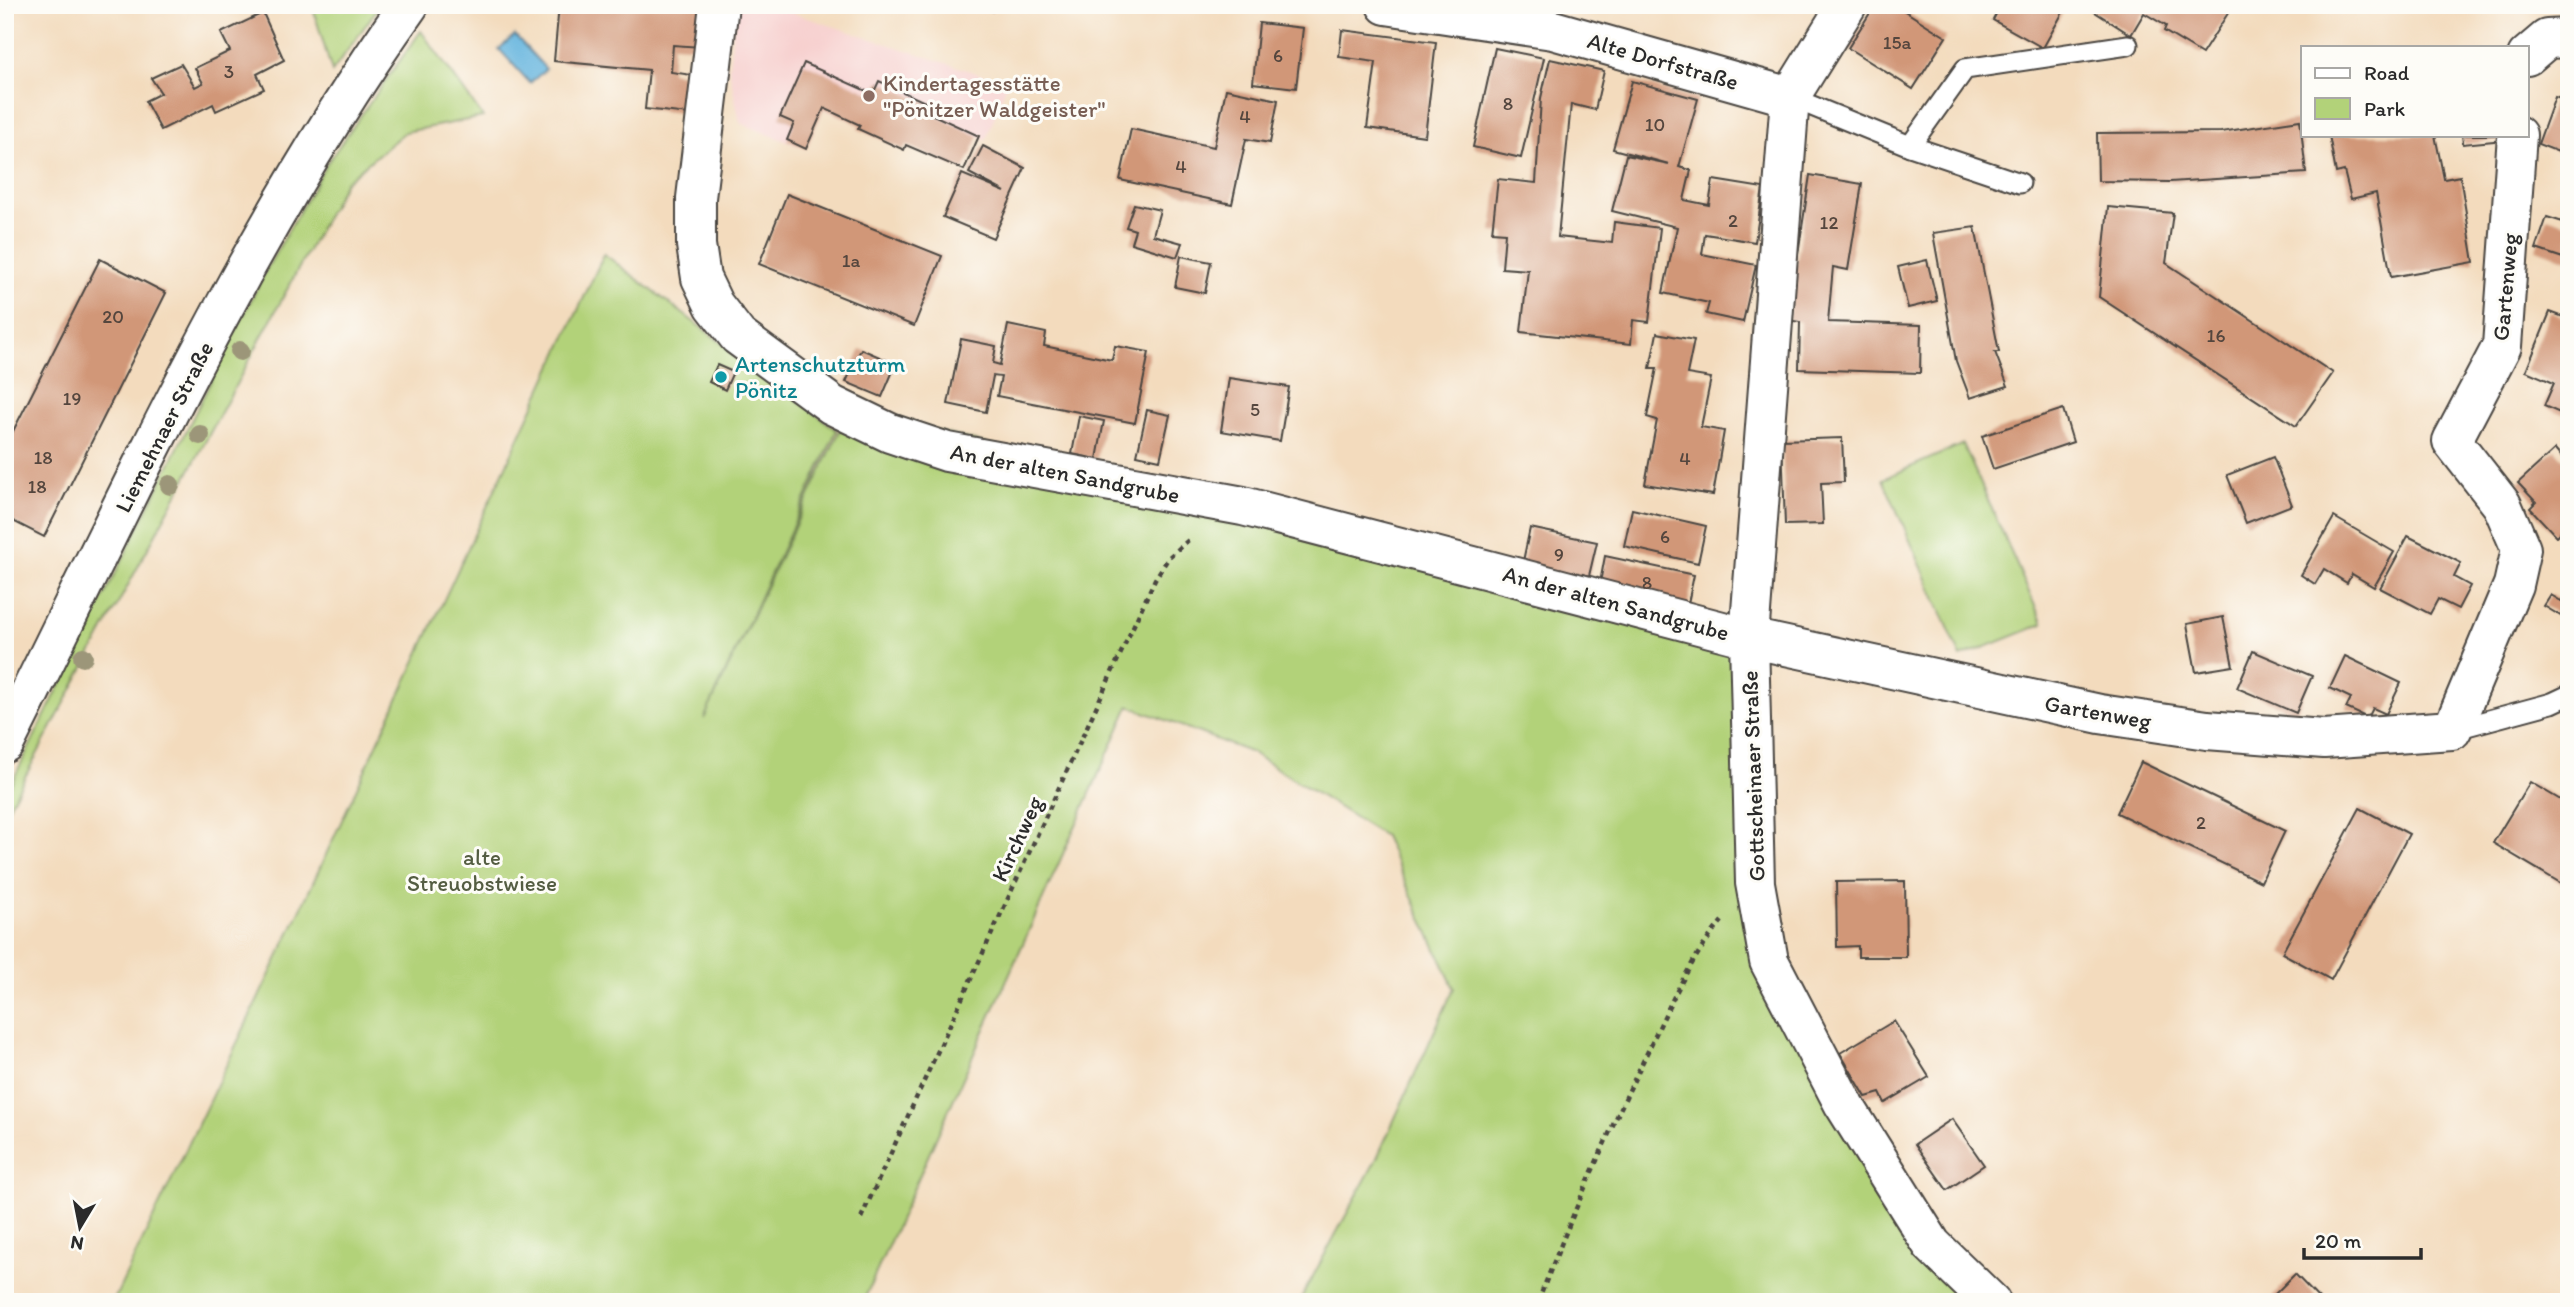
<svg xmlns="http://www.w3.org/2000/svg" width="2574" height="1307" viewBox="0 0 2574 1307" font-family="Itim,sans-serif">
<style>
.built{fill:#f7d0cf}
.green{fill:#b2d279;stroke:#6e7e52;stroke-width:2}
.water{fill:#63b4de;stroke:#477084;stroke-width:2}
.building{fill:#d19778}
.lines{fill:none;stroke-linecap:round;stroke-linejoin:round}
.service-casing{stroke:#494541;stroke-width:23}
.minor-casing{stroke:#494541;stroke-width:42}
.tertiary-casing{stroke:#494541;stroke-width:42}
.path{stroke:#494541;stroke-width:4.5;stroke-dasharray:5 5;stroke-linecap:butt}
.service{stroke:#fff;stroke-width:19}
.minor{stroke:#fff;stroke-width:38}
.tertiary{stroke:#fff;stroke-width:38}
.tree{fill:#9c9679}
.education-dot{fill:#8d6e63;stroke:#fdfcf7;stroke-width:2.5}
.culture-dot{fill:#0f9aa8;stroke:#fdfcf7;stroke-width:2.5}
.labels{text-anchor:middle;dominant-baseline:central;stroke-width:6;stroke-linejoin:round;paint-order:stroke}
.number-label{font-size:19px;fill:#54463e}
.street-label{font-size:23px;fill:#2b2b2b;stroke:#fdfcf7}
.education-label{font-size:23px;fill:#785e54;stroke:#fdfcf7;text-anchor:start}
.culture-label{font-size:23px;fill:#0d838f;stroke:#fdfcf7;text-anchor:start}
.park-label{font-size:23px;fill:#545d42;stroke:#fdfcf7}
</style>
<rect width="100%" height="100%" fill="#fdfcf7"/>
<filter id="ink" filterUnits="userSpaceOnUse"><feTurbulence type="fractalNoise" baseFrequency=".0143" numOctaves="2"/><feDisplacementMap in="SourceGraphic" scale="14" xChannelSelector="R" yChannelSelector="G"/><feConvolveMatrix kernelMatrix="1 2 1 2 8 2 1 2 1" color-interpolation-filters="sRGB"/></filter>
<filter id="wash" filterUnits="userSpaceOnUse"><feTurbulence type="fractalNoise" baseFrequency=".00686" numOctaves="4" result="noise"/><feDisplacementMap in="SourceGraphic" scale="28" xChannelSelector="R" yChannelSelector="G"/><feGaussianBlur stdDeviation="1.57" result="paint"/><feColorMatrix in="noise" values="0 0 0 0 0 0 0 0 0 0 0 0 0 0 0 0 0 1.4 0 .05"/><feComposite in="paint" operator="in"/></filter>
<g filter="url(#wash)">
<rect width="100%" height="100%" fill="#f3dbbd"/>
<polygon class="built" points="736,5 768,5 1007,83 986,140 979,136 964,170 906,145 904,150 858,129 860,125 824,109 806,149 740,123 729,68"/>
<g class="green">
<polygon points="312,5 380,5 332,72"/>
<polygon points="421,31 483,117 405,132 345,182 5,814 5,796 267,268 327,163"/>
<polygon points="604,254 837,430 704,719 850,409 1735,636 1761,968 1978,1302 1299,1302 1376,1160 1454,988 1384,836 1252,753 1129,706 863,1302 113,1302 292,928"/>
<polygon points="1963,444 2043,624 1961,657 1883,479"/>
</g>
<polygon class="water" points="515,35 546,69 530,83 499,49"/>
<g id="blocks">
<g class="building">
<polygon points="559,5 705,5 701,47 673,45 671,72 692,75 688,114 645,109 649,70 554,61"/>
<polygon points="969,5 993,5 992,11"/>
<polygon points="1875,5 1895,5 1946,37 1913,89 1848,48"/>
<polygon points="2001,5 2067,5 2043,48 1993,20"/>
<polygon points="2084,5 2230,5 2232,7 2202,54 2164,31 2166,26 2144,13 2131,35"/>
<polygon points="263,13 284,60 257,74 264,89 216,111 213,104 161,130 145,101 161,93 151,78 181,64 195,87 203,83 195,68 230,51 221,33"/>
<polygon points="1259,23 1303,28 1296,88 1253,83"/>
<polygon points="1342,30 1436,42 1425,136 1367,128 1376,62 1339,57"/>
<polygon points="1495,48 1544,58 1521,158 1473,147"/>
<polygon points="1550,59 1604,71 1595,110 1571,104 1558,237 1612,243 1614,222 1660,228 1649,322 1633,320 1631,344 1521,332 1528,270 1502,268 1505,233 1492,232 1498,179 1536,183 1541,98"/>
<polygon points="804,63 873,94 879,81 934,106 931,114 979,136 964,170 906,145 904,150 858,129 860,125 824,108 806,149 787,140 794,123 780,117"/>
<polygon points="1632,81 1698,99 1679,167 1691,170 1684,200 1709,205 1713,180 1763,188 1755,242 1705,234 1702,254 1756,265 1743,322 1706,314 1709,303 1663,293 1677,227 1612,211 1626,155 1669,164 1613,149"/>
<polygon points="1226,89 1278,100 1270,143 1246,139 1232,204 1120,180 1131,129 1214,147"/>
<polygon points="2555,97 2569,102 2569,156 2538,144"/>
<polygon points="2300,120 2306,173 2170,182 2098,181 2097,133 2221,132"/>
<polygon points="2329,135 2435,135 2444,179 2460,176 2474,262 2391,277 2376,193 2351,199 2344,171 2336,173"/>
<polygon points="2462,135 2504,135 2504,140 2463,144"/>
<polygon points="983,146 1025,168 993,238 943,217 962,174 1005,192 969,173"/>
<polygon points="1810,175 1862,184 1848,270 1833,267 1828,322 1921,325 1920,373 1799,369 1800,322 1788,320"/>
<polygon points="787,194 942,256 914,326 759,264"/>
<polygon points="1134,204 1160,210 1153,235 1182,243 1177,257 1131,243 1135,230 1126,227"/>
<polygon points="2108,207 2173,213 2166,263 2333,373 2296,426 2099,297"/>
<polygon points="2547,217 2569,224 2569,260 2536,249"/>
<polygon points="1975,227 1999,352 1995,352 2008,386 1970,398 1956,361 1933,233"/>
<polygon points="1181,256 1211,262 1205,293 1175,287"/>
<polygon points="100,259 166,293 44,537 5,517 5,447"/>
<polygon points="1927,260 1937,301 1908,308 1898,267"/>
<polygon points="2550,312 2569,319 2569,417 2544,406 2554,383 2526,371"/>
<polygon points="1008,325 1046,333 1044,346 1112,360 1115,346 1149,352 1135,423 997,396 1001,377 993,376 986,412 948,404 961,339 996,346 993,363 1000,365"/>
<polygon points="1657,333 1694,340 1687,374 1711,378 1701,427 1724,431 1713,495 1645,484 1657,420 1647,417 1657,368 1650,368"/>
<polygon points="861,349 896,364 882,397 846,382"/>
<polygon points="717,365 733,372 725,390 709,382"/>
<polygon points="1229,378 1289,387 1280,441 1221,431"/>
<polygon points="2063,409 2073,442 1993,469 1982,436"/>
<polygon points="1147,410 1170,415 1160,460 1137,455"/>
<polygon points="1079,416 1104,421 1097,459 1072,454"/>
<polygon points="1842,438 1844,482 1821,483 1823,524 1785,525 1782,440"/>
<polygon points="2555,449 2569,465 2569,523 2556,536 2530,508 2536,502 2518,483"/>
<polygon points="2273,457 2292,505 2246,523 2227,475"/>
<polygon points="1632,509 1706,526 1698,563 1624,546"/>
<polygon points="2334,517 2394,552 2374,587 2352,574 2347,583 2324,569 2315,584 2301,575"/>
<polygon points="1530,528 1597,542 1588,580 1522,566"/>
<polygon points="2408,536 2461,563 2454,577 2470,586 2458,609 2438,599 2430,614 2380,588"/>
<polygon points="1605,556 1694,575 1687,608 1599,588"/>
<polygon points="2569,591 2569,621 2544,606 2551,595 2561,601"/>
<polygon points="2223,617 2233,666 2196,672 2187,624"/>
<polygon points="2253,651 2312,676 2296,713 2237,688"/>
<polygon points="2345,656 2401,683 2386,714 2373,708 2368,718 2346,708 2351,698 2330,688"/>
<polygon points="2141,762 2285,831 2261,882 2117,813"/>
<polygon points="2530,782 2569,805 2569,888 2493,843"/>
<polygon points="2360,808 2409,834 2331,980 2282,953"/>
<polygon points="1905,881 1906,957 1858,957 1858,946 1837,947 1836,882"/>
<polygon points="1894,1021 1929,1077 1885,1103 1880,1093 1866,1097 1840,1053"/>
<polygon points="1952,1119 1984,1165 1947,1190 1915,1144"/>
<polygon points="2295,1274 2322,1302 2267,1302"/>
</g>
</g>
</g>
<g filter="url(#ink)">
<use href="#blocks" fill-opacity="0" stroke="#494541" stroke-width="2"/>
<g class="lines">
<g class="service-casing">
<g id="service">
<polyline points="1790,97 1910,146 2020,183"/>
<polyline points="1910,146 1965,69 2128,45"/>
<polyline points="2452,730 2552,703 2569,695"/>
</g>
</g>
<g class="minor-casing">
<g id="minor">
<polyline points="719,5 696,198 696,245 701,278 714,305 738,336 832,405 890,433 947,452 1243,506 1749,638 2100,714 2207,730 2324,739 2452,730 2513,585 2521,549 2502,505 2452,441 2502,346 2517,135"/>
<polyline points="1386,5 1553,30 1790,97"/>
<polyline points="1847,5 1790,97 1749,638 1755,883 1769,961 1843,1103 1932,1245 1991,1302"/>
<polyline points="2527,56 2547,39 2569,38"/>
</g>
</g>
<g class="tertiary-casing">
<path id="tertiary" d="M5,743C130,493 246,234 409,5"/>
</g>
<g class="path">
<polyline points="861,1218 1155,579 1169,557 1192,537"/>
<path d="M1538,1302C1571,1217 1608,1133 1648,1051C1669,1006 1690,959 1722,921"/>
</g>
<use href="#service" class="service"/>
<use href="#minor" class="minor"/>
<use href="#tertiary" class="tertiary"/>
</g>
<g class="tree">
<circle cx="240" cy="351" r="10"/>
<circle cx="200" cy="435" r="10"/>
<circle cx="170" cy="485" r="10"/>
<circle cx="83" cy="657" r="10"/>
</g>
</g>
<circle class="education-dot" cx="869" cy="96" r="7"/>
<circle class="culture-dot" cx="721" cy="377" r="7"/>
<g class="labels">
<g class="number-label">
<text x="1897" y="42">15a</text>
<text x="1278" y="55">6</text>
<text x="229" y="71">3</text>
<text x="1508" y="103">8</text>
<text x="1245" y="116">4</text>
<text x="1655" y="124">10</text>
<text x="1181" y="166">4</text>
<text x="1733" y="220">2</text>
<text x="1829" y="222">12</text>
<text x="851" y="260">1a</text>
<text x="113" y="316">20</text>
<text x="2216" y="335">16</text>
<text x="72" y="398">19</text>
<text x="1255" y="409">5</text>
<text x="43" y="457">18</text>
<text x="1685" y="458">4</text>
<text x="37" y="486">18</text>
<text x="1665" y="536">6</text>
<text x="1559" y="554">9</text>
<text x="1647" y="582">8</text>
<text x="2201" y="822">2</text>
</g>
<g class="street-label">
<text transform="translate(1663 61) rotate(16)">Alte Dorfstraße</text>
<text transform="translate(2505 287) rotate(-85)">Gartenweg</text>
<text transform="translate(164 427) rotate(-63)">Liemehnaer Straße</text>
<text transform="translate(1065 473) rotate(11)">An der alten Sandgrube</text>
<text transform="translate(1616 603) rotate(15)">An der alten Sandgrube</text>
<text transform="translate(2098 712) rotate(10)">Gartenweg</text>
<text transform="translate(1753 776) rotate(-92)">Gottscheinaer Straße</text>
<text transform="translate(1017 839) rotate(-65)">Kirchweg</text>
</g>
<g class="education-label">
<text x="883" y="83">Kindertagesstätte<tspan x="883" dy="26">"Pönitzer Waldgeister"</tspan></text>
</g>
<g class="culture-label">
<text x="735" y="364">Artenschutzturm<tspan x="735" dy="26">Pönitz</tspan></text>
</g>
<g class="park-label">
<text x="482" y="857">alte<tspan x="482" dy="26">Streuobstwiese</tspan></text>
</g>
</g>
<rect width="2574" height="1307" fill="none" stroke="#fdfcf7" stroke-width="28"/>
<rect x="2301" y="46" width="228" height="91" fill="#fdfcf7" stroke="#a9a8a5" stroke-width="2"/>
<rect x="2315" y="68" width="35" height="10" fill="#ffffff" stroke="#a9a8a5" stroke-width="2"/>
<text x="2364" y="80" font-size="21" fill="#2b2b2b">Road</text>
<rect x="2315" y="98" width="35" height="21" fill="#b2d279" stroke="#a9a8a5" stroke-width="2"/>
<text x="2364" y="116" font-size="21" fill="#2b2b2b">Park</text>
<g transform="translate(80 1227) rotate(190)" stroke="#fdfcf7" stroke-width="5" paint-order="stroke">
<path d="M0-5L12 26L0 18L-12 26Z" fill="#2b2b2b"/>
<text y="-10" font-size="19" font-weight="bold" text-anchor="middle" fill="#2b2b2b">N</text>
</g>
<path d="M2304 1248v10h117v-10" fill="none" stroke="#2b2b2b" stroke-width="3.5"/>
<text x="2315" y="1248" font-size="21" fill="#2b2b2b" stroke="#fdfcf7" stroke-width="5" paint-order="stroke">20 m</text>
</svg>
